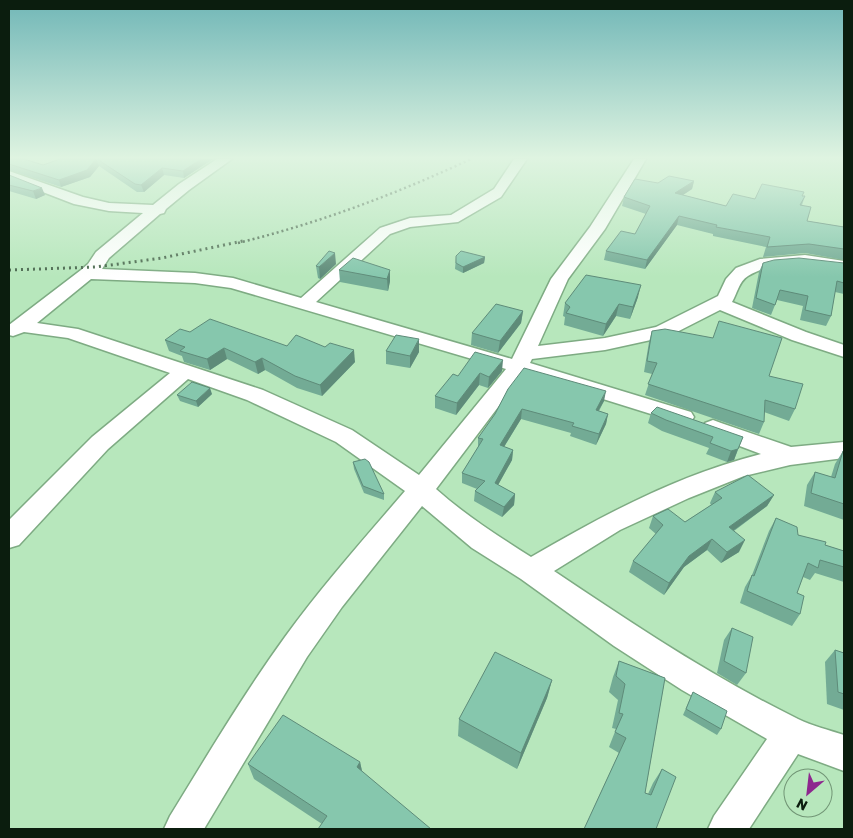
<svg xmlns="http://www.w3.org/2000/svg" width="853" height="838" viewBox="0 0 853 838" font-family="Rubik,sans-serif">
<style>
.lines{fill:none;stroke-linecap:round;stroke-linejoin:round}
.street-casing{stroke:#7eab83;stroke-width:3}
.street{fill:#fff;fill-rule:evenodd}
.rail-far1{stroke:#4a674e;stroke-width:2.5;stroke-dasharray:2 3;stroke-linecap:butt}
.rail{stroke:#4a674e;stroke-width:3;stroke-dasharray:2 4;stroke-linecap:butt}
.wall{fill:#73ab95}
.shaded-wall{fill:#5e8b79}
.building{fill:#86c7ad;stroke:#5e8b79}
</style>
<rect width="100%" height="100%" fill="#b7e7bc"/>
<g class="lines">
<g class="street-casing">
<path id="street" d="M217,159H232L189,190L166,209L164,213L160,214L109,258L102,269L195,273L233,278L301,298L380,228L410,218L451,215L494,189L514,159H527L501,197L458,222L410,227L390,234L316,302L512,359L551,279L590,227L634,159H646L605,229L568,279L538,346L605,338L656,327L718,296L726,279L736,268L760,259L805,255L844,261V271C816,267 774,259 748,276C739,281 737,294 732,302L806,332L844,345V357L792,340L720,310L669,336L605,350L532,359L530,363L691,412L694,417L691,422L683,424L523,374L436,489C465,515 498,536 531,557C605,514 678,475 761,454L705,433L702,428L705,423L713,420L721,423L791,447L844,442V458L790,465L744,476L689,498L620,530L554,571C633,624 712,677 798,719C812,726 829,730 844,735V771L798,754L749,829H708L714,816L767,739L682,690L614,646L521,579L472,548L422,506L342,607L307,657L204,829H164L170,816C207,756 243,695 285,637C322,586 364,539 405,491L336,442L247,400L188,379L108,449L19,545L9,548V520L92,437L170,373L68,338L24,332L13,336L9,335V325L81,270L88,264L96,252L143,213L109,211L74,204L9,179V171L83,197L109,203L153,205L179,184ZM91,279L195,283L231,288L506,369L419,475L352,430L263,390L78,329L37,323Z"/>
</g>
<use href="#street" class="street"/>
<path class="rail-far1" d="M238,243C319,223 396,194 471,159"/>
<polyline class="rail" points="9,270 96,267 162,258 243,241"/>
</g>
<g class="wall">
<polygon points="9,159 43,165 60,159 213,159 184,178 164,175 144,192 137,192 99,166 90,177 61,187 9,170"/>
<polygon points="9,175 45,195 36,199 9,191"/>
<polygon points="694,181 692,189 683,195 726,206 755,199 802,196 805,196 802,205 807,221 844,227 844,260 805,253 763,257 766,247 713,236 713,234 677,225 645,269 604,260 606,251 635,234 646,214 622,206 624,197 658,183"/>
<polygon points="456,256 485,257 484,263 463,273 455,269"/>
<polygon points="763,263 844,263 844,294 835,292 831,316 826,326 800,320 803,306 777,300 771,315 752,308 759,272"/>
<polygon points="336,264 320,279 318,278 316,266"/>
<polygon points="339,270 390,270 390,281 388,291 340,282"/>
<polygon points="638,297 630,319 616,316 603,336 564,325 565,317 563,316 565,303"/>
<polygon points="523,311 521,323 498,353 471,345 472,333"/>
<polygon points="652,331 769,376 795,409 789,421 764,412 764,422 759,434 645,395 652,374 644,372 649,342"/>
<polygon points="190,332 287,346 355,362 322,396 297,388 265,370 258,374 227,359 210,370 184,362 182,356 169,351 165,340"/>
<polygon points="386,351 419,352 410,368 386,364"/>
<polygon points="502,371 488,388 479,385 456,415 435,408 435,396 458,376"/>
<polygon points="508,389 604,401 599,411 608,414 606,424 596,445 570,436 571,433 521,419 504,447 513,450 512,460 498,485 515,494 514,505 502,517 474,501 475,491 477,489 462,483 462,473 478,447 478,438 495,414"/>
<polygon points="212,394 198,407 180,401 177,395"/>
<polygon points="651,413 743,437 734,460 727,462 706,454 709,448 662,431 648,423"/>
<polygon points="843,451 844,452 844,520 804,506 807,485 815,472 831,477 835,464"/>
<polygon points="353,462 384,494 384,500 364,493 354,469"/>
<polygon points="715,492 774,495 767,506 734,531 739,552 721,563 707,550 684,567 664,595 629,572 633,561 656,534 649,528 653,516 685,522 711,505 710,503"/>
<polygon points="776,518 798,535 825,545 844,551 844,582 815,573 810,580 803,577 797,593 800,614 792,626 740,603 745,587 752,575 769,531"/>
<polygon points="732,628 746,673 737,685 717,673 724,640"/>
<polygon points="835,650 844,653 844,710 827,704 825,662"/>
<polygon points="619,661 665,678 645,793 648,794 653,783 662,769 656,829 584,829 619,753 609,747 616,729 612,728 618,700 609,692 613,677"/>
<polygon points="552,680 547,698 517,769 458,736 459,719"/>
<polygon points="693,692 721,729 717,735 683,715"/>
<polygon points="360,762 362,771 322,824 254,779 248,764"/>
</g>
<g class="shaded-wall">
<polygon points="96,159 99,166 90,177 61,187 59,180"/>
<polygon points="201,159 213,159 184,178 183,171"/>
<polygon points="162,168 164,175 144,192 141,185"/>
<polygon points="694,181 692,189 672,202 675,193"/>
<polygon points="42,188 45,195 36,199 33,191"/>
<polygon points="679,216 677,225 645,269 647,260"/>
<polygon points="335,253 336,264 320,279 319,267"/>
<polygon points="485,257 484,263 463,273 463,267"/>
<polygon points="390,270 390,281 388,291 387,279"/>
<polygon points="641,285 638,297 630,319 633,307"/>
<polygon points="619,304 616,316 603,336 606,324"/>
<polygon points="523,311 521,323 498,353 500,341"/>
<polygon points="419,339 419,352 410,368 410,356"/>
<polygon points="224,348 227,359 210,370 207,359"/>
<polygon points="354,350 355,362 322,396 320,385"/>
<polygon points="262,358 265,370 258,374 255,362"/>
<polygon points="503,360 502,371 488,388 489,377"/>
<polygon points="480,373 479,385 456,415 457,403"/>
<polygon points="210,388 212,394 198,407 196,401"/>
<polygon points="606,391 604,401 593,420 596,410"/>
<polygon points="522,409 521,419 499,455 500,445"/>
<polygon points="608,414 606,424 596,445 599,434"/>
<polygon points="738,449 734,460 727,462 731,451"/>
<polygon points="513,450 512,460 493,494 495,483"/>
<polygon points="515,494 514,505 502,517 504,507"/>
<polygon points="774,495 767,506 723,538 729,527"/>
<polygon points="712,539 707,550 684,567 664,595 669,583 689,556"/>
<polygon points="745,540 739,552 721,563 727,552"/>
<polygon points="552,680 547,698 517,769 521,753"/>
<polygon points="360,762 363,776 357,767"/>
</g>
<g class="building">
<polygon points="9,159 24,159 43,165 60,159 96,159 87,170 59,180 9,164"/>
<polygon points="97,159 201,159 183,171 162,168 141,185 135,184"/>
<polygon points="9,175 42,188 33,191 9,185"/>
<polygon points="669,176 694,181 675,193 726,206 733,194 755,199 762,184 804,192 802,196 805,196 800,205 811,207 807,221 844,227 844,249 809,244 767,247 770,237 716,227 717,225 679,216 647,260 606,251 621,231 635,234 650,206 624,197 635,179 658,183"/>
<polygon points="329,251 335,253 319,267 316,266"/>
<polygon points="461,251 485,257 463,267 456,263 456,256"/>
<polygon points="353,258 390,270 387,279 339,270"/>
<polygon points="799,258 844,263 844,283 837,281 831,316 805,310 808,296 780,290 775,305 756,298 763,263 774,260"/>
<polygon points="586,275 641,285 633,307 619,304 606,324 566,313 570,307 565,303"/>
<polygon points="496,304 523,311 500,341 472,333"/>
<polygon points="210,319 287,346 296,335 325,347 330,343 354,350 320,385 295,376 262,358 255,362 224,348 207,359 180,351 185,347 165,340 180,329 190,332"/>
<polygon points="719,321 782,338 769,376 803,384 795,409 765,400 764,422 648,384 657,363 647,361 652,331 665,329 713,338"/>
<polygon points="396,335 419,339 410,356 386,351"/>
<polygon points="475,352 503,360 489,377 480,373 457,403 435,396 453,374 458,376"/>
<polygon points="524,368 606,391 596,410 608,414 599,434 572,426 574,423 522,409 500,445 513,450 495,483 515,494 504,507 475,491 485,481 462,473 483,439 478,438 495,414 508,389"/>
<polygon points="192,382 210,388 196,401 177,395"/>
<polygon points="657,407 743,437 738,449 731,451 710,443 713,437 666,420 651,413"/>
<polygon points="843,451 844,452 844,504 811,493 815,472 835,478"/>
<polygon points="365,459 369,462 384,494 363,486 353,462"/>
<polygon points="748,475 774,495 729,527 745,540 727,552 712,539 689,556 669,583 633,561 663,525 653,516 668,509 685,522 722,498 715,492"/>
<polygon points="776,518 797,527 798,535 826,542 825,545 844,551 844,567 820,560 818,568 808,563 797,593 804,596 800,614 747,591 752,575 754,576"/>
<polygon points="732,628 753,637 746,673 724,661"/>
<polygon points="835,650 844,653 844,694 838,692"/>
<polygon points="495,652 552,680 521,753 459,719"/>
<polygon points="619,661 665,678 645,793 651,795 662,769 676,777 656,829 584,829 626,738 615,732 623,714 619,713 625,684 616,676"/>
<polygon points="693,692 727,711 721,729 686,709"/>
<polygon points="283,715 360,762 357,767 431,829 318,829 327,816 248,764"/>
</g>
<linearGradient id="sky" x2="0" y2="1"><stop stop-color="#71b7b7"/><stop offset="0.57" stop-color="#dff4e1"/><stop offset="1" stop-color="#dff4e1" stop-opacity="0"/></linearGradient>
<rect width="853" height="277" fill="url(#sky)"/>
<rect width="853" height="838" fill="none" stroke="#0b1d0e" stroke-width="20"/>
<g transform="translate(808 793) rotate(208)"><circle r="24" fill="#b7e7bc" stroke="#729676"/>
<path d="M0-4L9 19L0 12L-9 19Z" fill="#8d278e"/>
<text y="-8" font-size="14" font-weight="bold" text-anchor="middle" fill="#0b1d0e">N</text>
</g>
</svg>
